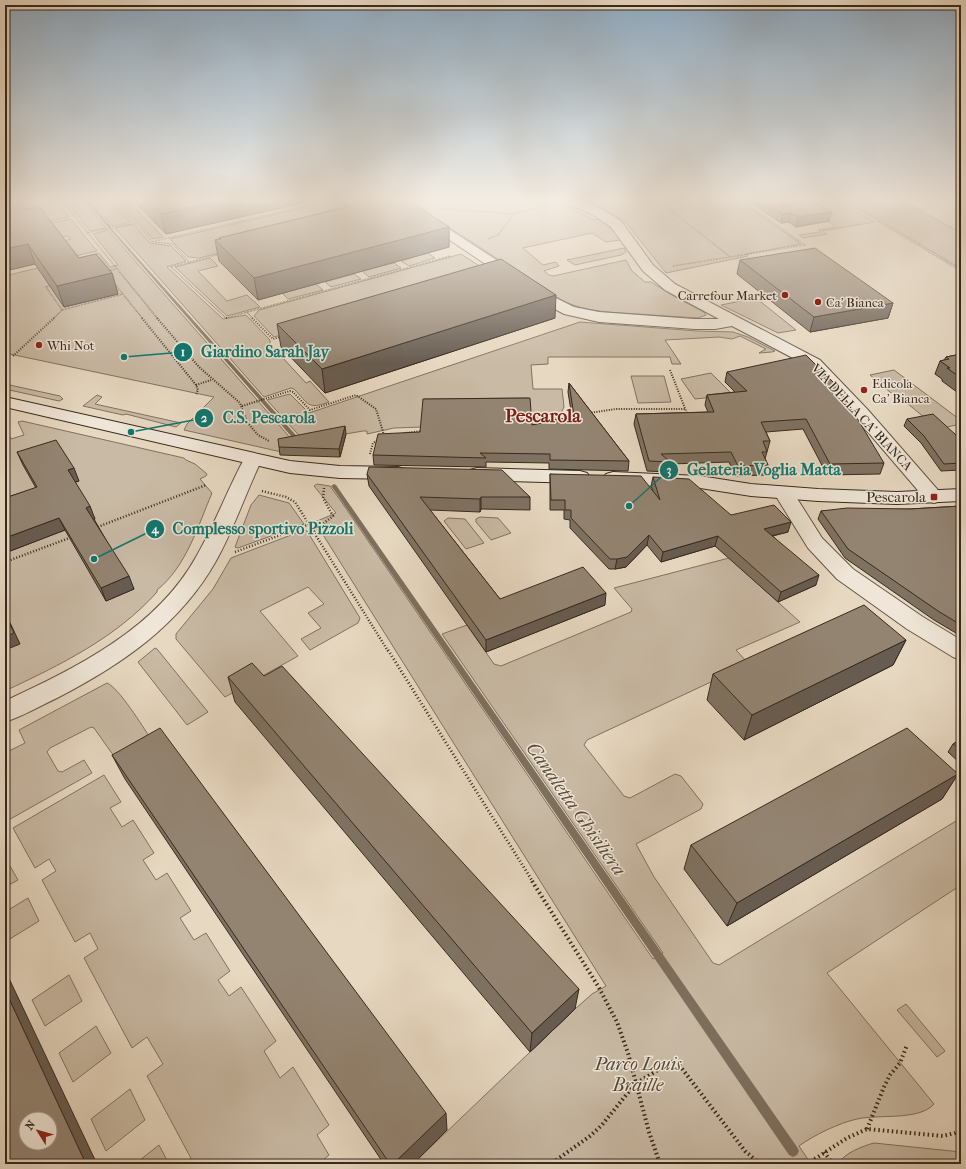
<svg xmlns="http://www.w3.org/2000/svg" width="966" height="1169" viewBox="0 0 966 1169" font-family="'IM FELL French Canon',serif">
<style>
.green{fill:#c9baa5;stroke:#807261}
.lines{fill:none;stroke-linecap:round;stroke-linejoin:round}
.stream{fill:#7d6f5e;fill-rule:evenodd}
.minor-casing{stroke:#635646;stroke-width:2}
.secondary-casing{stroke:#372a1d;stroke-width:2}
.path-far4{stroke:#372a1d;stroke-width:1.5;stroke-dasharray:0.5 1;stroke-linecap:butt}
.path-far3{stroke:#372a1d;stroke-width:2;stroke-dasharray:1 1.5;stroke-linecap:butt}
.path-far2{stroke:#372a1d;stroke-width:2.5;stroke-dasharray:1 2;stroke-linecap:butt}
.path-far1{stroke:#372a1d;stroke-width:3;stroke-dasharray:1 2.5;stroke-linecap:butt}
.path{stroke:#372a1d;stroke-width:4;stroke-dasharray:1.5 3;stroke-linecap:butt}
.minor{fill:#efe6d7;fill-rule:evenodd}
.secondary{fill:#efe6d7;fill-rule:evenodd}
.wall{fill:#7e7262;stroke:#372a1d}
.shaded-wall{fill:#675c50;stroke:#372a1d}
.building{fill:#938472;stroke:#372a1d;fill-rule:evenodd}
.poi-dot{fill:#8f2418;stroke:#efe6d7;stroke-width:1.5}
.labels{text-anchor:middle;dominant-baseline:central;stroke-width:3;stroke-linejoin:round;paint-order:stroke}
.far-poi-label{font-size:13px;fill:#372a1d;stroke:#efe6d7;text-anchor:start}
.far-street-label{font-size:13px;fill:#372a1d;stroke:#efe6d7}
.poi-label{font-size:15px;fill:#372a1d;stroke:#efe6d7;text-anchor:end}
.near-park-label{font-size:18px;font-style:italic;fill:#544738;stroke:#efe6d7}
.district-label{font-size:19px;font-weight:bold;fill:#7a1f14;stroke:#efe6d7}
.near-water-label{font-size:19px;font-style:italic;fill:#5a4c3d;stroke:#efe6d7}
.leader{fill:none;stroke:#0f766e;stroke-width:1.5}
.callout-dot{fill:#0f766e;stroke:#efe6d7;stroke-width:1.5}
.mark-label{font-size:12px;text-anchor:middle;font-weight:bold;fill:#fff}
.callout-label{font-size:16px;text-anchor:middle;font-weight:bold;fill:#0f766e;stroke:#efe6d7;stroke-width:3;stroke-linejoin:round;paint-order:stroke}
</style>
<rect width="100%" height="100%" fill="#e7d8c1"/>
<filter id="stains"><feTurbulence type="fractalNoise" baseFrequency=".005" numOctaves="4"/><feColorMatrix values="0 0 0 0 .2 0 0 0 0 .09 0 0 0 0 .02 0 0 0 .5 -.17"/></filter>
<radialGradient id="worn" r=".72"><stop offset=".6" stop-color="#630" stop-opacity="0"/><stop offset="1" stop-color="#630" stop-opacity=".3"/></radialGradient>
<g class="green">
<polygon points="17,200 56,200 69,217 5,230 5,205"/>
<polygon points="65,200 82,200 106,228 90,231"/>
<polygon points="89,200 110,200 131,222 113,226"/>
<polygon points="337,200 350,200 370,216 199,258 188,257 170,239"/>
<path d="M407,200H454L465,205L489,200H558L557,201L594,220L597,219C608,224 614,231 620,240L606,242L592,233L523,248L543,265L556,262L559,266L544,271L549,275L553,276L626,260L632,271L645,282H651L675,297L704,312L706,315L698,318C677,317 657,315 636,314C609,312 582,312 558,298Z"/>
<polygon points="611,200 739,200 801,244 746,254 748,256 666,273 627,224 615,215 595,205"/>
<polygon points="806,200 837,200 874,222 823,231 827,234 803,238 799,235 820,232 819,230 836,227 822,217 836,214 828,209 814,212"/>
<polygon points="846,200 901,200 961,233 961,269"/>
<polygon points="132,205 163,237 153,239 123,207"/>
<polygon points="71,219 97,251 75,256 64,241 71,239 68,236 60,237 50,223"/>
<path d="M133,224L150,243L171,246L186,261L167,267L223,319L246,315L270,340V344L306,383L310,381L329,402C307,410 309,404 294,389L291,388L264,397L115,228Z"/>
<polygon points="108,230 286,433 304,455 277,451 184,430 187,424 214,397 5,353 5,276 99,253 110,267 118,265 93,234"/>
<polygon points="624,248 626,252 621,255 575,265 567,260"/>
<polygon points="428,253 435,258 409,266 401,261"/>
<polygon points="461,254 489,272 462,282 274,337 254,316 259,310"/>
<polygon points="210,258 218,266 198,271 227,301 247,295 260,307 227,316 175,267"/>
<polygon points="394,263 401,268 369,277 362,271"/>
<polygon points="354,274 361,279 331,287 325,282"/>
<polygon points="316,284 323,290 288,299 282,293"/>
<polygon points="756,298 796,330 778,333 721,305"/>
<polygon points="580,322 697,331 733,332 748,337 775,351 772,352 759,353 766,349 740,336 732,339 719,337 665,340 681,364 672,364 670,357 548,357 548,364 531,365 533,389 562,389 564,407 558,419 532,425 531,424 528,398 424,399 422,427 394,428 367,434 367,431 363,431 304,441 267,400 290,394 309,413"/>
<polygon points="894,370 959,419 961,419 961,424 938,429 901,398 897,398 870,375"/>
<polygon points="711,373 733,395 695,399 681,379"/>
<polygon points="631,376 664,376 671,402 638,403"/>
<polygon points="5,384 60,396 63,399 59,401 5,389"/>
<polygon points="97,395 102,397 95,404 181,423 176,427 126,414 123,415 83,406"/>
<path d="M22,421L184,458L186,460L195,464L207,474L206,476L200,479L212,493C198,526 186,567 157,590V592C116,638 60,665 5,691V433H8L11,439L24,435L18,422Z"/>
<path d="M317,484L330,486L345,507L653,959L663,953L442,634L467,625L494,664L501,666L631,612L632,609L614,588L729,558L800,622L736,650L747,662L745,666L587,740L584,745L624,796L630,798L675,774L681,776L703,804L701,809L636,844L654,877L713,963L719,965L961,818V885L827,973L934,1104C919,1121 879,1114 857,1119C839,1123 814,1135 799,1146L811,1164H413L575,1009L592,994L606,986L315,522L336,513L314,486Z"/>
<polygon points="259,495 289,503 304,524 238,548 235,547 251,505"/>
<polygon points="480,517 498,518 511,533 491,540 476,522 476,519"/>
<polygon points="448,518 465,519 484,543 466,549 444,521"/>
<polygon points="304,530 307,531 360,618 358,623 310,650 301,639 321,628 308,613 324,604 308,587 260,611 298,656 225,697 176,639 176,634 213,589 231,558"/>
<polygon points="155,648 157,649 208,712 187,725 138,662"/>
<path d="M107,683C119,688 143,727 151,739L116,759L94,728L91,727L50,748L47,752L58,771L62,772L84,760L92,773L5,822V753L25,743L19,730Z"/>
<polygon points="104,775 121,802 110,808 122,827 133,820 154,853 143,860 156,880 167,873 191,911 180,918 194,940 206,933 230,971 218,980 229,996 241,987 276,1041 264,1051 280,1078 293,1067 329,1125 317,1135 329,1155 318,1164 194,1164 147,1076 163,1064 147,1037 132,1048 84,958 98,949 90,933 75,942 42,880 56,871 49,859 35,868 13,828"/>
<polygon points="6,859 18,880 5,887 5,860"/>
<polygon points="28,898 39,921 5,942 5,912"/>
<polygon points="69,975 82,1001 45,1026 32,1000"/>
<polygon points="906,1004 945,1051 937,1057 897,1010"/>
<polygon points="96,1026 111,1053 73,1082 59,1053"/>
<polygon points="130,1089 145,1120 106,1151 91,1119"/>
<path d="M874,1143L961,1152V1164H838C844,1153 863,1146 874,1143Z"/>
<polygon points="159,1145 169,1164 135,1164"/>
</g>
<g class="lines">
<g class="stream">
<polygon points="84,200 88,200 111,226 111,228 302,442 302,444 298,444"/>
<polygon points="334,484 336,485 797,1147 799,1151 797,1155 793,1157 789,1155 332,487 331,486"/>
</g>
<g class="minor-casing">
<g id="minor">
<polygon points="390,200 404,200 552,296 574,307 599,312 695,319 719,319 665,290 643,271 611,227 595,216 566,203 564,200 580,200 603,210 621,221 653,265 675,284 820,360 868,410 944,497 941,501 934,503 927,501 856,418 808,366 732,326 715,329 695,329 599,322 564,314 542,302"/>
<path d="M253,453L260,455L262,459C246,492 234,529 216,561C180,625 121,665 57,698C40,706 23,716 5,722V701C76,668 156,629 196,557C214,526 227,491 244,459L246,455Z"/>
<polygon points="784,487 791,489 822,538 853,569 923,617 961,640 961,660 953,657 907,629 837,579 808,548 774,493 777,489"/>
</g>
</g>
<g class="secondary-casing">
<g id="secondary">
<polygon points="5,397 290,461 340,466 398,467 405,469 408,473 405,477 398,479 340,478 290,473 5,407"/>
<polygon points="477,468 580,471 587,473 590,477 587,481 580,483 477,480 470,478 467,474 470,470"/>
<polygon points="613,472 700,476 751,484 818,489 897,492 961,489 961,501 897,504 818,501 751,496 700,488 613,484 606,482 603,478 606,474"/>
</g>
</g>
<g class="path-far4">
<polyline points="61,200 158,319"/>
<polyline points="113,200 153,242 173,244 189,262 220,254"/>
<polyline points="440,200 453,209"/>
<polyline points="658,200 729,256"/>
<polyline points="842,200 961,271"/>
<polyline points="119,205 137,201"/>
<polyline points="441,208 512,214"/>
<polyline points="87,233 135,223"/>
<polyline points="488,239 498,235 512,217 512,214 552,204"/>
<polyline points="155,241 332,200"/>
<polyline points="189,262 171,267 226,318 450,256"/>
<polyline points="673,266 805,245 742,200"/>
<polyline points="107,271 116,269"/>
<polyline points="114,283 143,319"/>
<polyline points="52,285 46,287 62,310 123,294"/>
<polyline points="247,312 253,319"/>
<polyline points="53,319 62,310"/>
</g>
<g class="path-far3">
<polyline points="142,318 196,385 198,390 196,395"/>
<polyline points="157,318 199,367 240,403 247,422 258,435 269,441"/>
<polyline points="226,318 227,318"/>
<polyline points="252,318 273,339 283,336"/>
<polyline points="13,356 54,318"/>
<polyline points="670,370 688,416"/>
<polyline points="196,385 211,380"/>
<polyline points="242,406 290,391 293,392 310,410 356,395 376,409 384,435"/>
<polyline points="589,413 616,409 686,409"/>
<polyline points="404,433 423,431"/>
<polyline points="370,454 373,443 380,439"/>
</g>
<g class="path-far2">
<polyline points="262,491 286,497 295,502 388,651"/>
<polyline points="95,528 206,485"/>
<polyline points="314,531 333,516 323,498 324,488"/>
<polyline points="235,552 310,524"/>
<polyline points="5,562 72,537"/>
</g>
<polyline class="path-far1" points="388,650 533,882"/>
<g class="path">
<polyline points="532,881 598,986 617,1022 628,1053 649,1132 660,1164"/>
<polyline points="867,1129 884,1087 890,1075 900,1063 907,1045"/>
<polyline points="824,1152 833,1164"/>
<polyline points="548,1164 555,1161 590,1136 602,1125 635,1084 671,1062 675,1062 680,1066 745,1151 760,1164"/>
<polyline points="807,1164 847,1138 867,1129 943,1136 955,1133 961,1128"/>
</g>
<use href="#minor" class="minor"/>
<use href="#secondary" class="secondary"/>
</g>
<g class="wall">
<polygon points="5,200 25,209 79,258 112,273 118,294 64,307 35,264 5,271"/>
<polygon points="133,200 315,200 166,234"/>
<polygon points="343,200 408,200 449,227 449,247 258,300 219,261 215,240 219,239 219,238 345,207"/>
<polygon points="747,200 812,200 829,221 796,227 789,222 781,223"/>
<polygon points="948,200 961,200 961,207"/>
<polygon points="740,260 893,303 888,318 810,332 737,274"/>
<polygon points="555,318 325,393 281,347 277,324"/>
<polygon points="961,354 961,395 942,381 942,379 935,374 940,361 944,360 946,357"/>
<polygon points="727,372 884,463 880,474 827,475 803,429 766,432 770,441 765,459 768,465 765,475 735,476 729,462 670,464 668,472 647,471 634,424 636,414 708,412 705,405 707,395 735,392 725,382"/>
<polygon points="569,383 629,461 628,471 549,469 549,463 486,462 486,467 374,465 373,455 420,432 532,425 572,417 568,392"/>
<polygon points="907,419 956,435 961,435 961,470 941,471 921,443 904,426"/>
<polygon points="346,434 340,457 280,455 279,447"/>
<polygon points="17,452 79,481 75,482 95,519 94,519 134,589 106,601 65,530 5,553 5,498 36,488 23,465"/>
<polygon points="367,474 530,497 530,510 481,509 480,512 430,510 500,599 605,605 486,652 369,486"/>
<polygon points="550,474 653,491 651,486 653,477 731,515 788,532 773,536 816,585 778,602 715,546 661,562 647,545 626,567 615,569 609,569 570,528 570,520 564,519 564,510 550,510"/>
<polygon points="961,506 961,636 934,620 845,558 818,519 821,511 910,509"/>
<polygon points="906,640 893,665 744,740 707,700 713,674"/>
<polygon points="264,676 575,1009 530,1052 235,702 228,677"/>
<polygon points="961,739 961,764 948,752 953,744"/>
<polygon points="112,755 447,1130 413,1164 384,1164 125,779"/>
<polygon points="958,774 942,799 727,926 684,869 691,845"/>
</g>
<g class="shaded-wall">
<polygon points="224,200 315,200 166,234 161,214"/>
<polygon points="832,212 829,221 796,227 798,217"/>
<polygon points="791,213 789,222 781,223 783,214"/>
<polygon points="449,227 449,247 258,300 254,278"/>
<polygon points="28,244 35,264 5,271 5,249"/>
<polygon points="112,273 118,294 64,307 57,286"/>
<polygon points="556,295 555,318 325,393 322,369"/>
<polygon points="893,303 888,318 810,332 814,317"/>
<polygon points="345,426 346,434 340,457 339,449"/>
<polygon points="74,468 79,481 73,483 68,470"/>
<polygon points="481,497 481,509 480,512 480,499"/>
<polygon points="90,506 95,519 92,520 86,508"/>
<polygon points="59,518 65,530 5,553 5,538"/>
<polygon points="791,522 788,532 761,538 764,529"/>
<polygon points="649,535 647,545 626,567 615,569 617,559"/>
<polygon points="718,536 715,546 661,562 663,552"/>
<polygon points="819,575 816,585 778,602 781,592"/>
<polygon points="129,576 134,589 106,601 101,588"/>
<polygon points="606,593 605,605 486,652 486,640"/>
<polygon points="5,612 20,644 5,650"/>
<polygon points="906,640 893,665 744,740 752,715"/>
<polygon points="5,659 9,668 5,670"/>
<polygon points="958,774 942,799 727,926 737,903"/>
<polygon points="5,970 97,1164 86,1164 5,990"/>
<polygon points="579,989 575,1009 530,1052 532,1033"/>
<polygon points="446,1113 447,1130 413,1164 393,1164"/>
</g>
<g class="building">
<polygon points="5,200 19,200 25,209 39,206 79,258 96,254 112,273 57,286 28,244 5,249"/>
<polygon points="147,200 224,200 161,214"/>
<polygon points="346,200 408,200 449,227 254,278 215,240 221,239 219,238 348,207"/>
<polygon points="762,200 812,200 832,212 798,217 791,213 783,214"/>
<polygon points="815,248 893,303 814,317 740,260"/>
<polygon points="501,259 556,295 322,369 277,324"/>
<polygon points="961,354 961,378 947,368 950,368 940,361 949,359 946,357"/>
<polygon points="806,355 839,388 884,463 830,464 806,419 761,422 770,441 763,441 767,452 762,452 768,465 738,466 731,452 661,454 670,462 649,461 636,414 714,412 707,395 747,391 727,372"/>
<polygon points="569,383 629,461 550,460 550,454 480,453 486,458 373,455 378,434 420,432 423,399 530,398 532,425 574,416"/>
<polygon points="933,414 956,435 961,435 961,463 944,464 924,436 907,419"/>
<polygon points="345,426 339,449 279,447 278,439"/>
<polygon points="56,440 74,468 68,470 90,506 86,508 129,576 101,588 59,518 5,538 5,498 37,487 17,452"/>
<polygon points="369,467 502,470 530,497 481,497 480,499 420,497 500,599 583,567 606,593 486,640 367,474"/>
<polygon points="550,474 641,476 660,500 653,477 689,479 731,515 774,505 791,522 764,529 819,575 781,592 718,536 663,552 649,535 627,557 617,559 610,559 571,518 571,510 565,510 565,500 551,500"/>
<polygon points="961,506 961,625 938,611 848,549 821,511 847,508 910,509"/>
<polygon points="864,605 906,640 752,715 713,674"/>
<polygon points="5,614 14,633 5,637"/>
<polygon points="252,663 264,676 282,666 579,989 532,1033 228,677"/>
<polygon points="160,728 446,1113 393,1164 390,1164 112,755"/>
<polygon points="907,728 958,774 737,903 691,845"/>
<polygon points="961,739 961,750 953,744"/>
<path d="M5,990L86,1164H5ZM26,1119H50V1143H26Z"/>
</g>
<linearGradient id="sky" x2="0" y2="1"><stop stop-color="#8fabc2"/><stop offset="0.55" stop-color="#f4ede3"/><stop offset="1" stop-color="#f4ede3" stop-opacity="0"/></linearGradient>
<rect width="966" height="364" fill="url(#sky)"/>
<g class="poi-dot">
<circle cx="785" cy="295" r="4"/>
<circle cx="818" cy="302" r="4"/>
<circle cx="39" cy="345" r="4"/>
<circle cx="864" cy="390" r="4"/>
<rect x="930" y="493" width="8" height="8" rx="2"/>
</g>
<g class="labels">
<g class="far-poi-label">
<text x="777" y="295" text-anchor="end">Carrefour Market</text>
<text x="826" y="302">Ca' Bianca</text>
<text x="47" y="345">Whi Not</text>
<text x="872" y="383">Edicola<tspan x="872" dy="15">Ca' Bianca</tspan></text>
</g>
<g class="far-street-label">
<text transform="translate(862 417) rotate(47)">VIA DELLA CA' BIANCA</text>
</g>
<g class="poi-label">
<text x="926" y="497">Pescarola</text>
</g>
<g class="near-park-label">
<text x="638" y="1064">Parco Louis<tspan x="638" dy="21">Braille</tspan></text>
</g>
<g class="district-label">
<text x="543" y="416">Pescarola</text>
</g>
<g class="near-water-label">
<text transform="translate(576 809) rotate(55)">Canaletta Ghisiliera</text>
</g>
</g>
<path class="leader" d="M124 357L183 352M131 432L204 418M629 506L669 470M94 559L155 529"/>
<g class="callout-dot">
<circle cx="124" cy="357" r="4"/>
<circle cx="131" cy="432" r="4"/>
<circle cx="629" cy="506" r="4"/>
<circle cx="94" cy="559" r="4"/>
<circle cx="183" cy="352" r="10"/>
<circle cx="204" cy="418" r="10"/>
<circle cx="669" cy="470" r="10"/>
<circle cx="155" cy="529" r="10"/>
</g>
<g class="mark-label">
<text x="183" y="356">1</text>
<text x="204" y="422">2</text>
<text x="669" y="474">3</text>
<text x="155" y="533">4</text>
</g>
<g class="callout-label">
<text x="265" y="357">Giardino Sarah Jay</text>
<text x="269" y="423">C.S. Pescarola</text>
<text x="764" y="475">Gelateria Voglia Matta</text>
<text x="263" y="534">Complesso sportivo Pizzoli</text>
</g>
<rect width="966" height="1169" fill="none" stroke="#e7d8c1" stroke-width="20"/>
<rect x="6" y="6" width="954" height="1157" fill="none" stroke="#372a1d" stroke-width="2"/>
<rect x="10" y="10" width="946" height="1149" fill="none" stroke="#372a1d"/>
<g transform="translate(38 1131) rotate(307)"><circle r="19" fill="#efe6d7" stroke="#a59b8d"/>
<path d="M0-3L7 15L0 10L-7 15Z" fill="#8f2418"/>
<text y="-6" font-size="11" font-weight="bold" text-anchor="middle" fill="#372a1d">N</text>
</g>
<rect width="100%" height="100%" filter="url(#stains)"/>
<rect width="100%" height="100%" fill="url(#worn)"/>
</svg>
